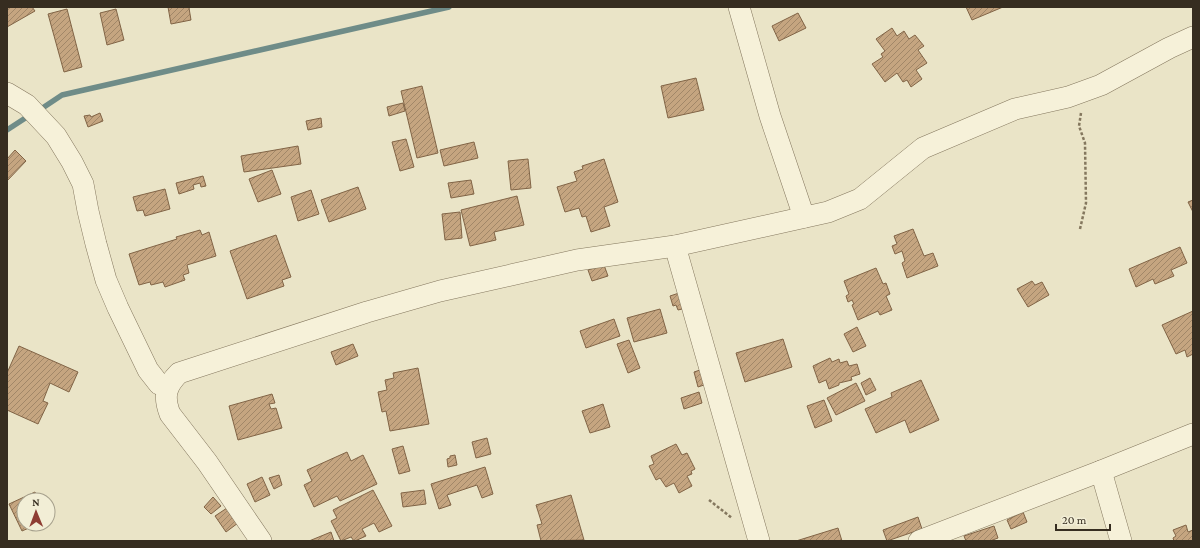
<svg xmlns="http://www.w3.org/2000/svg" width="1200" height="548" viewBox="0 0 1200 548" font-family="'Crimson Pro',serif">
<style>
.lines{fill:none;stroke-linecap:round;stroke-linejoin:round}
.stream{stroke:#6f8c88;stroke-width:5.5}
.building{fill:url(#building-hatch);stroke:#816446}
.minor-casing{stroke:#84775e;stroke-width:22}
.path{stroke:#84775e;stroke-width:2.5;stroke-dasharray:3 2;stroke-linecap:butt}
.minor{stroke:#f6f1d9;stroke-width:21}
</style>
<defs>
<pattern id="building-hatch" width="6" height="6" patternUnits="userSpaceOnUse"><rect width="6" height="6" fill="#c5a580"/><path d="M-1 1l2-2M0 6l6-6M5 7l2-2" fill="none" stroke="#a18768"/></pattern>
</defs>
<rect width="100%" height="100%" fill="#eae4c7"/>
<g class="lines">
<g class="stream">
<polyline points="38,111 62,95 449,7"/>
<polyline points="7,130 30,115"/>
</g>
</g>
<g class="building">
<polygon points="7,7 32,7 35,11 7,27 7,10 8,9"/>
<polygon points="168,7 191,7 189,8 191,20 171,24"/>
<polygon points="966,7 1003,7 972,20"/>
<polygon points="67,9 82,67 64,72 48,14"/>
<polygon points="116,9 124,40 107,45 100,13"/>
<polygon points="798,13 806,28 779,41 772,26"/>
<polygon points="892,28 897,36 904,31 909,39 915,35 924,46 918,50 927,63 916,70 922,79 911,87 907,80 903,82 897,73 885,82 872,64 883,57 881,54 885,51 876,39"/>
<polygon points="696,78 704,110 668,118 661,86"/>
<polygon points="422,86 438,153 417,158 401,91"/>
<polygon points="403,103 405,111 389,116 387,107"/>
<polygon points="100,113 103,121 88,127 84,116 90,115 91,117"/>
<polygon points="321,118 322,127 308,130 306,121"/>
<polygon points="406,139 414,167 400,171 392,142"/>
<polygon points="474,142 478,158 444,166 440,150"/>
<polygon points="298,146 301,164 244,172 241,156"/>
<polygon points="15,150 26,161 7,181 7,159"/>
<polygon points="528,159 531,188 511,190 508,161"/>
<polygon points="604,159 618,202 604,207 610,226 591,232 586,216 582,217 579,208 565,212 557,187 577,181 574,172 583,169 582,166"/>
<polygon points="272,170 281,194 258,202 249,179"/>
<polygon points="203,176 206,186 201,187 200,183 193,185 194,189 179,194 176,183"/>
<polygon points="471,180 474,194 451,198 448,183"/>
<polygon points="358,187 366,209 329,222 321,200"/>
<polygon points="165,189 170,209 145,216 143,210 137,211 133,197"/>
<polygon points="311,190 319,214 298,221 291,197"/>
<polygon points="517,196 524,225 494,232 496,240 470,246 461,210"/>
<polygon points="1193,200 1193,212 1188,202"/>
<polygon points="460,212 462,238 445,240 442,214"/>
<polygon points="913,229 924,256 933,253 938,266 907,278 902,263 905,261 902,251 895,254 892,246 897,244 894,236"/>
<polygon points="200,230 202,235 209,232 216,256 187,265 189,273 183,275 185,280 165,287 163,282 151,285 150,282 139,285 129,254 177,239 176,237"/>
<polygon points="276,235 291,277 282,280 284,286 247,299 230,251"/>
<polygon points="1180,247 1187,263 1171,270 1174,276 1155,284 1153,279 1136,287 1129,269"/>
<polygon points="604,265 608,276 592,281 588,270"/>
<polygon points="876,268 883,284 886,283 890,294 886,296 892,310 880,315 878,311 858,320 852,305 854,304 852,300 848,302 846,296 849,294 844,281"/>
<polygon points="1032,281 1035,285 1042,282 1049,295 1028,307 1017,289"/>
<polygon points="682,292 686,308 678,310 676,305 673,306 670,296"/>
<polygon points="660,309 667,333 634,342 627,318"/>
<polygon points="1193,311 1193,354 1187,357 1185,350 1176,354 1162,325"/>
<polygon points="614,319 620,336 586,348 580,331"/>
<polygon points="857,327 866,346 853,352 844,334"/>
<polygon points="783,339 792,367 745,382 736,353"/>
<polygon points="629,340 640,368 628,373 617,344"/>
<polygon points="353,344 358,356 336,365 331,352"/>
<polygon points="19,346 78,372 69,392 50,383 43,401 48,403 38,424 7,410 7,373"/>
<polygon points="830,358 832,362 839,359 840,363 847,361 849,366 857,364 860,374 851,377 852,380 839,383 839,385 829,389 826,380 819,383 813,366"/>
<polygon points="418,368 429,424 390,431 386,411 382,412 378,392 387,390 385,380 394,378 393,373"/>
<polygon points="703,369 707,384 698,387 694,372"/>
<polygon points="870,378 876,390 866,395 861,383"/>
<polygon points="921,380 939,420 910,433 905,420 876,433 865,409 892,397 891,393"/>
<polygon points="856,383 865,401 836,415 827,398"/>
<polygon points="699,392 702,403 684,409 681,398"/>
<polygon points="272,394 275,403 269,404 271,409 276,408 282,428 238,440 229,406"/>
<polygon points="824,400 832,421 815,428 807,406"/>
<polygon points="603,404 610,427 590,433 582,411"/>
<polygon points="487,438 491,454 476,458 472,442"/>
<polygon points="676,444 682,455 687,453 695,469 691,471 692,474 687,476 692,486 679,493 674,483 666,487 660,478 656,480 649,466 654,464 651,456"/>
<polygon points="403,446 410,471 399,474 392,449"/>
<polygon points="347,452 351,461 363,455 377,484 340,501 337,496 314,507 304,485 312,481 307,470"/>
<polygon points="455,455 457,465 448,467 447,459 450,458 450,456"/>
<polygon points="485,467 493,494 482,498 477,485 447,495 451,505 439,509 431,484"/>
<polygon points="279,475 282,485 274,489 269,478"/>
<polygon points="262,477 270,495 255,502 247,484"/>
<polygon points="373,490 392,526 379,532 374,523 362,529 366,536 355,541 354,541 351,537 341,541 331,521 337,518 333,510"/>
<polygon points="424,490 426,504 403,507 401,493"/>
<polygon points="35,492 39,500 24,500 24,524 38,524 22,531 9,504"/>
<polygon points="571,495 584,540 541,541 537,525 542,524 536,505"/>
<polygon points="213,497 221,506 211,514 204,507"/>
<polygon points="227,508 238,523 226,532 215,516"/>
<polygon points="1023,512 1027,522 1011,529 1007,520"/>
<polygon points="918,517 922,529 887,541 883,530"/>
<polygon points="1186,525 1188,532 1193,530 1193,541 1174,541 1173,538 1176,536 1173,530"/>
<polygon points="994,526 998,538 990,541 966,541 964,536"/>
<polygon points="838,528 842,541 796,541"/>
<polygon points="331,532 334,541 309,541"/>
</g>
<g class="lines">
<g class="minor-casing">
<g id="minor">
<polyline points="739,7 770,116 804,217"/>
<polyline points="7,93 27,105 56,136 72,162 83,184 88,211 96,244 106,280 118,308 148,370 159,384 168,387"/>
<polyline points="675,246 759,541"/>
<polyline points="1101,471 1121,541"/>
<path d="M261,541L207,462L170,414C163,396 166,386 179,373L367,312L440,291L577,260L675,246L828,212L860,199L923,148L1015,109L1068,97L1101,85L1169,48L1193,37"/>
<polyline points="919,541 1101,471 1193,434"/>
</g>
</g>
<g class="path">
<polyline points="1080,229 1086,203 1085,143 1079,126 1081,113"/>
<polyline points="709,500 732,518"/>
</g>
<use href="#minor" class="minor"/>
</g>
<rect width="1200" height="548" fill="none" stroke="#362d20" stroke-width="16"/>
<g transform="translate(36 512) rotate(359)"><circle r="19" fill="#f2eed6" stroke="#a7a18d"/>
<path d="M0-3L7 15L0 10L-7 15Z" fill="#8e3d33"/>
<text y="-6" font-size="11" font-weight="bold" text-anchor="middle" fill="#362d20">N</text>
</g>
<path d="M1056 524v6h54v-6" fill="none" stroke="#362d20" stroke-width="2"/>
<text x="1062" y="524" font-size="12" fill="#362d20" stroke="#f2eed6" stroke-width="3" paint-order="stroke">20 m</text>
</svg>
